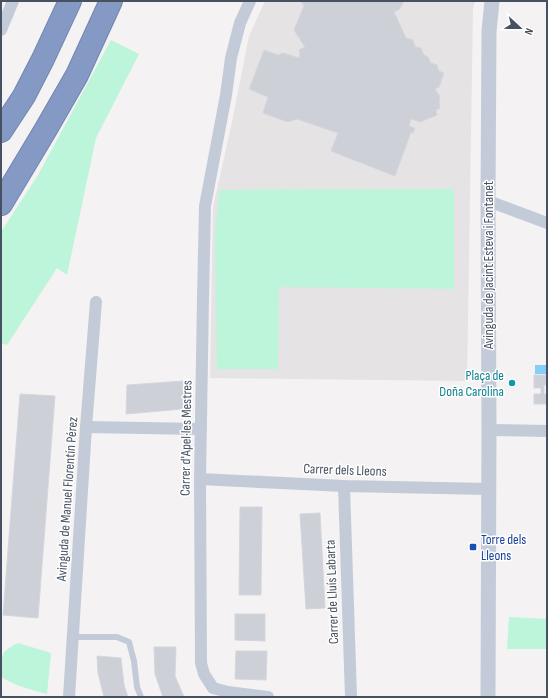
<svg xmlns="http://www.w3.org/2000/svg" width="548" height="698" viewBox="0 0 548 698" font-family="'Sofia Sans Condensed',sans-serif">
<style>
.education{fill:#e5e3e3}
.green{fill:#bdf5db}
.water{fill:#85cef7}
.building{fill:#cdd0d7;stroke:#d5d6de}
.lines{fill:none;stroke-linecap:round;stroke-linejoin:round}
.motorway-casing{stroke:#6f85b1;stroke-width:24}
.service{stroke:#c4cbd8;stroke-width:6}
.minor{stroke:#c4cbd8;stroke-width:12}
.tertiary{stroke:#c4cbd8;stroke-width:15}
.motorway{stroke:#849ac5;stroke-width:22}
.culture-dot{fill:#0f9aa8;stroke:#fff;stroke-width:1.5}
.transit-dot{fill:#1a4fb4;stroke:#fff;stroke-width:1.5}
.labels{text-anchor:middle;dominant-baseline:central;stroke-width:3;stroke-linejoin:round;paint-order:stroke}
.street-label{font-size:14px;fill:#475162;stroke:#fff}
.culture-label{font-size:14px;fill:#0d838f;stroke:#fff;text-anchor:end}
.transit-label{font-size:14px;fill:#164399;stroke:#fff;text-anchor:start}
</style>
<rect width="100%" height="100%" fill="#f4f2f2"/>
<polygon class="education" points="265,1 475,1 473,9 467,381 210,378 213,207 232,122 249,36"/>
<g class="green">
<polygon points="111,40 139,54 96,138 67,275 57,268 7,345 1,343 1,232 38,175"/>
<polygon points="454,189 454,289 279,287 278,369 217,369 215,237 219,190"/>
<polygon points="509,617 547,619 547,649 507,649"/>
<path d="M18,643L51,653L47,694C36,691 8,684 1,676C1,655 0,652 18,643Z"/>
</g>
<rect class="water" x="535" y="365" width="12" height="9"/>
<g class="building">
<polygon points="301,1 404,1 400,9 394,12 406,38 413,40 415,47 421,48 424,55 428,57 431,63 437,65 439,71 444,73 439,87 435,89 440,97 439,102 440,108 436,110 437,115 420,122 411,119 409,126 415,128 413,133 411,132 395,176 331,151 338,133 297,119 288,122 263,113 268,97 249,89 264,50 278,55 283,53 299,58 300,53 299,50 305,47 294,30 304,6"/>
<polygon points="534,375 547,375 547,385 544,385 544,394 547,394 547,404 534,404 534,394 541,394 541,388 534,388"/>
<polygon points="183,381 183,409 126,414 127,385"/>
<polygon points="20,394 55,396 38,618 3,615"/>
<polygon points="240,507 262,507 261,595 239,595"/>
<polygon points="320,513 325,608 306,609 300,514"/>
<polygon points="235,614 265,614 265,641 235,640"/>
<polygon points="154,647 176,647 175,676 184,697 163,697 155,674"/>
<polygon points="236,651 267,651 266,680 235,679"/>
<polygon points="97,656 121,658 124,685 128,697 104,697 98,673"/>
</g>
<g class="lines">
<g class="motorway-casing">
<g id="motorway">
<polyline points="1,131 24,96 43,59 70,1"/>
<polyline points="1,204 46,129 77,75 111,1"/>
</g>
</g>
<polyline class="service" points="73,637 117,637 129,642 134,661 137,687 141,697"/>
<g class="minor">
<polyline points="250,1 240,23 231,58 226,95 205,206 203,298 200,479 201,663 204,674 213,688 228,692 268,697"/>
<polyline points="1,30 13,1"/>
<polyline points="488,201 547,223"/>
<polyline points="86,427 201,429"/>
<polyline points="489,430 547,431"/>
<polyline points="200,479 344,486 488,489"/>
<polyline points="344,486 351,697"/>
<polyline points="69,697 86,427 96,302"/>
</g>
<polyline class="tertiary" points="488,697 489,430 488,201 489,31 492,1"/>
<use href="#motorway" class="motorway"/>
</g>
<circle class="culture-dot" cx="512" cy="383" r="4"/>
<rect class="transit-dot" x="469" y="543" width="8" height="8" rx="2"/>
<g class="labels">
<g class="street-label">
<text transform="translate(488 265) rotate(-90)">Avinguda de Jacint Esteva i Fontanet</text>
<text transform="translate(186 438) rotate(-89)">Carrer d'Apel·les Mestres</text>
<text transform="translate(345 470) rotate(2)">Carrer dels Lleons</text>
<text transform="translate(67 499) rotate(-86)">Avinguda de Manuel Florentín Pérez</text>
<text transform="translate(332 592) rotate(-92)">Carrer de Lluís Labarta</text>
</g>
<g class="culture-label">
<text x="504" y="375">Plaça de<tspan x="504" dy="16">Doña Carolina</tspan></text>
</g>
<g class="transit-label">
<text x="481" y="539">Torre dels<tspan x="481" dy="16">Lleons</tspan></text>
</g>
</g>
<rect width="548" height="698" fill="none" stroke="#475162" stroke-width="4"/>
<g transform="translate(520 28) rotate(112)" stroke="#ffffff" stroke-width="3" paint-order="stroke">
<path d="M0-3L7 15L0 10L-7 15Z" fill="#475162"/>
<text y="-6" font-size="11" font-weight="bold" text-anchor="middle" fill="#475162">N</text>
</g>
</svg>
